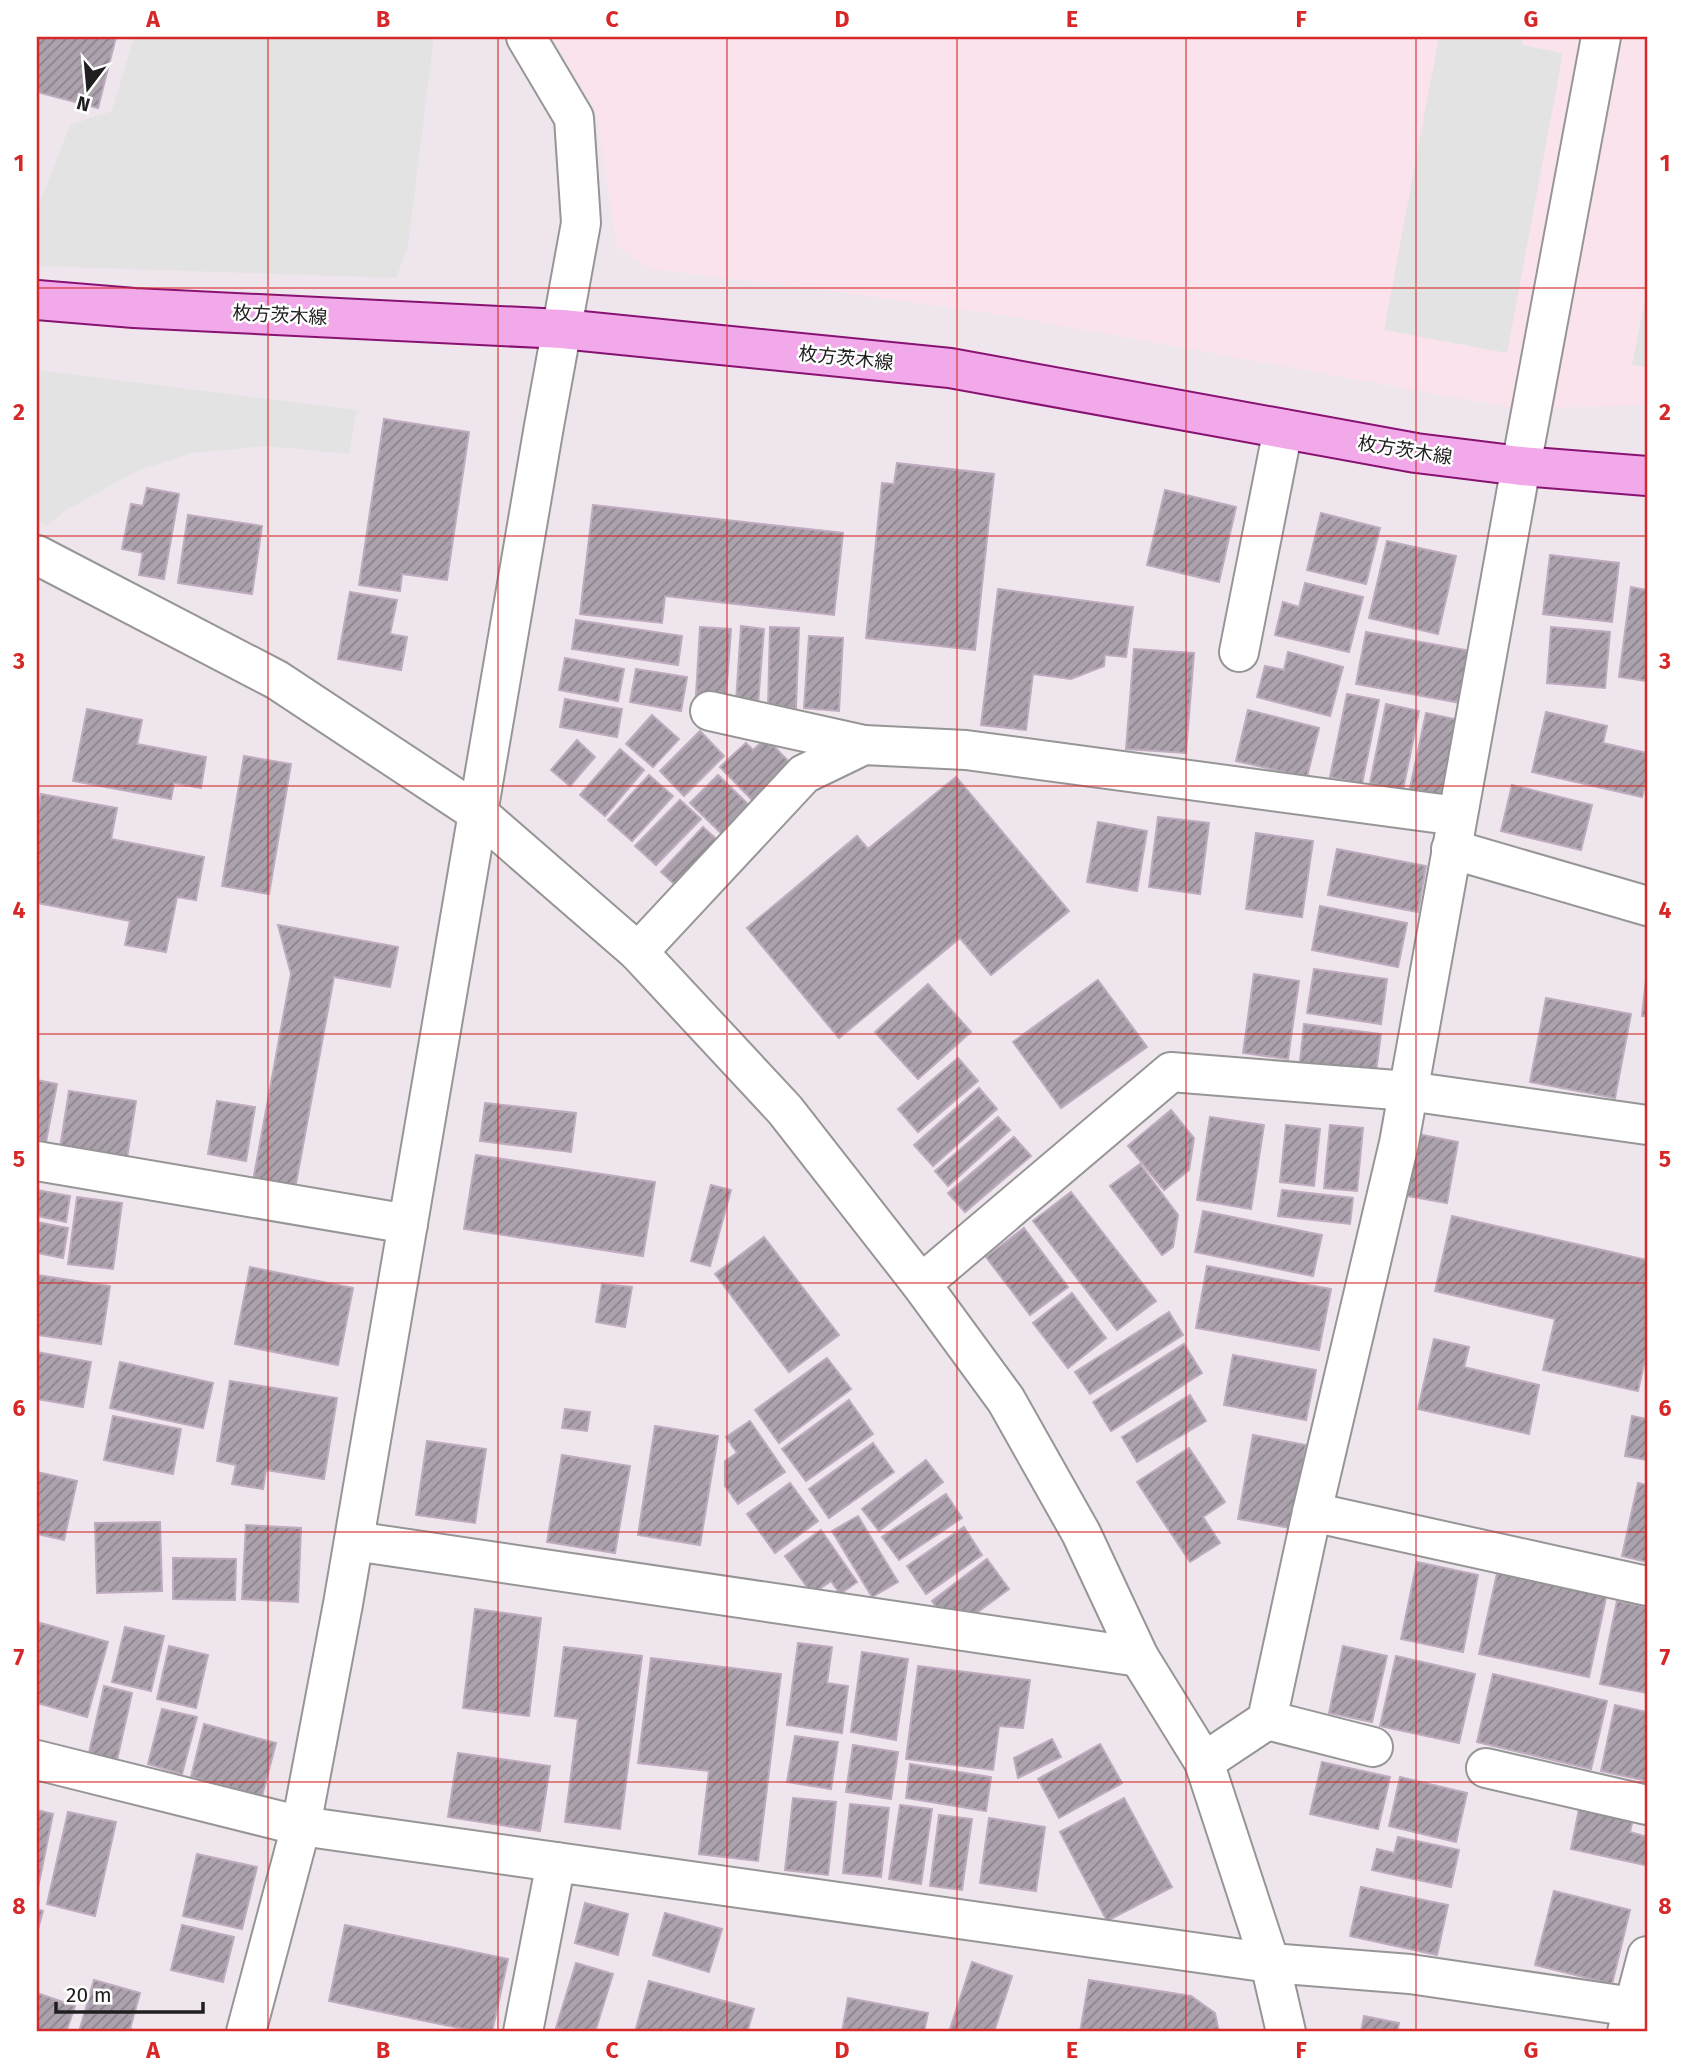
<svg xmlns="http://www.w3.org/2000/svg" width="1684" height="2069" viewBox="0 0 1684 2069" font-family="'Fira Sans','Noto Sans JP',sans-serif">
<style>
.education{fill:#fbe3ee}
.parking{fill:#e3e3e3}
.building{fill:url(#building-hatch);stroke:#beabbf;stroke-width:2}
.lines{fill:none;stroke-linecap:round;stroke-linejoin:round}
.minor-casing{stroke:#969696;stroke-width:42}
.major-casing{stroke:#881271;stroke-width:42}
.minor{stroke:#fff;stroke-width:38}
.major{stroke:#f1a9ea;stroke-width:38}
.grid{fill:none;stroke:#d62828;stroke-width:2;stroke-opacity:0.55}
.labels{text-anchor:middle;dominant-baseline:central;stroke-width:5;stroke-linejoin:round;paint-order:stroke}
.street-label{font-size:19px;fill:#1f1f1f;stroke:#fff}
.neatline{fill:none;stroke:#d62828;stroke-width:2.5}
.grid-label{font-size:23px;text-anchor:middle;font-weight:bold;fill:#d62828}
</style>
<defs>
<pattern id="building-hatch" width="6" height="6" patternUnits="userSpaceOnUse" patternTransform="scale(1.75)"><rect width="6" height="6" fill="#aca2ad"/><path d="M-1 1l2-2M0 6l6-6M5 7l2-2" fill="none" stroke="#8b838c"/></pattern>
</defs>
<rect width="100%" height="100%" fill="#efe6ed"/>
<polygon class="education" points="552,37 1647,37 1647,405 1518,409 1003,315 788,285 649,269 617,247 596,110"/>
<g class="parking">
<polygon points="134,37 434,37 408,247 396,278 37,266 37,210 70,125 112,111"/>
<polygon points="1439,37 1523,37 1522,45 1563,53 1507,353 1384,330"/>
<polygon points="1647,290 1647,367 1632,365"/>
<polygon points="37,370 357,410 349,454 266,446 192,453 139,470 66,510 47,526 37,522"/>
</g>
<g class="building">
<polygon points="37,37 116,37 98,108 37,92"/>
<polygon points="384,419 469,432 447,580 402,574 400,591 359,585"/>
<polygon points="897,463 994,474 975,650 866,638 882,483 894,484"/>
<polygon points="147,488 179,494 164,579 139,575 143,553 122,549 131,504 143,506"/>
<polygon points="1165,490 1236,507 1219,582 1147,565"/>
<polygon points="593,505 843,533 834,615 665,596 662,623 580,614"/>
<polygon points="1321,513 1380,528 1366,584 1307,570"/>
<polygon points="188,515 262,526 252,594 178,583"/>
<polygon points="1387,541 1456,556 1438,634 1369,618"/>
<polygon points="1550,555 1619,563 1612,622 1543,614"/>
<polygon points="1305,583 1363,597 1349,652 1275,635 1283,602 1299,607"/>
<polygon points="1631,587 1647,590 1647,681 1619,677"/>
<polygon points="998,589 1133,607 1126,657 1105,655 1104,666 1071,679 1033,674 1026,730 981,725"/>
<polygon points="350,592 397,600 390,634 407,637 401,670 338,659"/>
<polygon points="576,620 682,636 678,665 572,649"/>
<polygon points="741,626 764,629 758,704 736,702"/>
<polygon points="700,627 731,629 726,697 696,695"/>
<polygon points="770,627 799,628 796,708 768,707"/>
<polygon points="1551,627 1610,632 1605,688 1547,683"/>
<polygon points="1366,632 1471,651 1461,703 1356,684"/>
<polygon points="809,636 843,638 839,711 804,708"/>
<polygon points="1134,649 1194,653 1186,753 1126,749"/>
<polygon points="1288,652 1343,667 1330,716 1257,697 1265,666 1284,670"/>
<polygon points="565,658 624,669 618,701 559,690"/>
<polygon points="636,669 687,677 681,711 630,702"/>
<polygon points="1347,694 1379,700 1362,784 1330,777"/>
<polygon points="565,699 622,709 617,737 560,727"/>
<polygon points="1386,704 1419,711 1403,790 1370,783"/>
<polygon points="87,709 142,720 137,744 206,757 201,788 174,783 171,799 73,781"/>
<polygon points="1248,710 1319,728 1307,777 1236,761"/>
<polygon points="1546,712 1607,726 1603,743 1647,753 1647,777 1642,797 1532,772"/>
<polygon points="1426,713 1459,720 1443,799 1409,793"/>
<polygon points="652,715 679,739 653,767 626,744"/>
<polygon points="700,731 724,756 684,796 660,771"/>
<polygon points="766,738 795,768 757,805 720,767 746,743 753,750"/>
<polygon points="577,740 595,757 570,786 551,770"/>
<polygon points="620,749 644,770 605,816 580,795"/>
<polygon points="244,756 291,764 269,894 222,886"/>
<polygon points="649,775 673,796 632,841 608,820"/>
<polygon points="718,775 753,809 725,837 690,803"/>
<polygon points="956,777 1069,911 991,975 960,938 839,1038 747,928 857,836 868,849"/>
<polygon points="1512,785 1592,805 1581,850 1501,831"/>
<polygon points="41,794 117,808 111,839 204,857 196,900 177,897 166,952 125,945 130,921 37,903 37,818"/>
<polygon points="680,800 701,819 656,865 635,846"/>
<polygon points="1158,817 1209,823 1200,894 1149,887"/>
<polygon points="1098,822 1147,831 1137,891 1087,882"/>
<polygon points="703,827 723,845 682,891 661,872"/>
<polygon points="1256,833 1313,841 1302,917 1246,909"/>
<polygon points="1337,849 1426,866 1418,912 1328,895"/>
<polygon points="1320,906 1407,923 1398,967 1312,950"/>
<polygon points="278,925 398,947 390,987 334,977 295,1189 253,1181 291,974"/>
<polygon points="1314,969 1387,979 1381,1024 1307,1013"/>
<polygon points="1647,970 1647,1016 1642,1016"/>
<polygon points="1254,974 1299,981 1288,1059 1243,1053"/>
<polygon points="1098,980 1147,1047 1061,1108 1013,1042"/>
<polygon points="928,984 971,1032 918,1079 875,1032"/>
<polygon points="1546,998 1631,1014 1615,1098 1530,1082"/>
<polygon points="1304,1024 1381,1034 1375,1079 1299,1070"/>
<polygon points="958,1058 978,1081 918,1132 898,1109"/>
<polygon points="37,1080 57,1084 46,1142 37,1140"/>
<polygon points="979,1088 997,1109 933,1166 914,1145"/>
<polygon points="69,1091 136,1101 127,1158 60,1148"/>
<polygon points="217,1101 255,1107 246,1161 208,1154"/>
<polygon points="485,1103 576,1113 571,1152 480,1141"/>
<polygon points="1171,1110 1194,1138 1189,1170 1164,1190 1128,1146"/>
<polygon points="998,1117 1010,1130 948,1186 935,1171"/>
<polygon points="1210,1117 1264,1125 1251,1209 1197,1200"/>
<polygon points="1286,1125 1320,1129 1314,1186 1280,1182"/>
<polygon points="1330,1125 1363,1128 1357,1191 1324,1188"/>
<polygon points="1418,1134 1458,1142 1447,1203 1407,1196"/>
<polygon points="1014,1137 1031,1156 965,1212 948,1193"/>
<polygon points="476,1155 655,1182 643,1256 464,1229"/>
<polygon points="1140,1164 1178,1215 1173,1247 1162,1255 1110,1186"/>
<polygon points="711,1185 731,1190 710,1266 691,1261"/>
<polygon points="37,1190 70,1196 66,1222 37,1216"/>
<polygon points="1282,1190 1353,1198 1350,1224 1278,1216"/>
<polygon points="1071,1192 1156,1301 1117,1330 1033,1221"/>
<polygon points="77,1197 122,1203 113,1269 68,1264"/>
<polygon points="1203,1211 1322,1235 1313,1276 1195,1252"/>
<polygon points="1452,1216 1647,1260 1647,1351 1638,1391 1543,1370 1555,1319 1435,1291"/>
<polygon points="37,1222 68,1228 63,1258 37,1253"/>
<polygon points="1024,1228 1068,1287 1030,1315 986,1257"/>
<polygon points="764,1237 839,1335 789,1372 715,1274"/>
<polygon points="1207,1266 1331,1289 1319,1350 1196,1328"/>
<polygon points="250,1267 353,1288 338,1365 235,1344"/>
<polygon points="37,1275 110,1286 101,1344 37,1335"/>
<polygon points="602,1284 632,1287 625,1327 596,1322"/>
<polygon points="1072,1293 1106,1338 1068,1368 1033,1323"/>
<polygon points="1169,1312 1183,1335 1090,1394 1075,1372"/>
<polygon points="1434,1339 1469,1347 1464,1367 1539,1385 1529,1434 1418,1409"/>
<polygon points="1184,1344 1202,1373 1111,1431 1093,1402"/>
<polygon points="37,1352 91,1362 83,1407 37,1399"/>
<polygon points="1233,1355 1316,1370 1306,1420 1224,1405"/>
<polygon points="827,1358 851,1389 779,1443 755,1410"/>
<polygon points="120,1362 213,1383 203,1428 110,1408"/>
<polygon points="230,1381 337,1398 324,1479 266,1470 263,1489 232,1484 236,1465 217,1461"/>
<polygon points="1190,1395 1206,1421 1137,1462 1122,1437"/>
<polygon points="849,1400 873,1434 806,1481 782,1449"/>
<polygon points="565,1409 590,1412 587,1431 562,1428"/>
<polygon points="113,1416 181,1429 173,1474 104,1460"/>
<polygon points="1632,1416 1647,1419 1647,1460 1625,1456"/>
<polygon points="750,1421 785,1472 738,1504 725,1486 725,1461 737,1453 726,1437"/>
<polygon points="655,1426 718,1436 700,1545 638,1535"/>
<polygon points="1253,1435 1306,1445 1291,1528 1238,1519"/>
<polygon points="427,1441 486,1449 475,1523 416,1515"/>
<polygon points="873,1443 894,1472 829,1518 809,1489"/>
<polygon points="1189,1448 1225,1502 1203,1517 1220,1543 1190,1562 1137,1482"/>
<polygon points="562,1455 630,1466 615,1553 547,1542"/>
<polygon points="926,1460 943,1482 879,1531 862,1509"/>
<polygon points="37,1472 77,1481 64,1540 37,1534"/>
<polygon points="790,1483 818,1521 775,1553 747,1514"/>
<polygon points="1638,1483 1647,1485 1647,1562 1622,1556"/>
<polygon points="946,1494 962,1518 899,1560 882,1537"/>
<polygon points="858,1516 898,1582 872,1597 832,1531"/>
<polygon points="160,1522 162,1591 97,1593 95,1523"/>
<polygon points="246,1525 301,1528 298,1602 242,1599"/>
<polygon points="964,1527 982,1555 926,1594 907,1566"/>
<polygon points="821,1530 857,1582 840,1594 831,1581 812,1594 785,1556"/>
<polygon points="173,1558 236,1559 235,1600 173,1599"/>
<polygon points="987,1559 1009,1589 971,1617 941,1614 932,1601"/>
<polygon points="1417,1562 1478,1575 1463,1652 1401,1639"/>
<polygon points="1498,1569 1607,1593 1589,1677 1479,1654"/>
<polygon points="1617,1601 1647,1607 1647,1693 1600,1684"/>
<polygon points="475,1609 541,1618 529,1716 463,1708"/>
<polygon points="37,1622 108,1642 87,1717 37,1703"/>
<polygon points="125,1627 164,1636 151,1691 112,1682"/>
<polygon points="798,1643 832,1647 827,1683 848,1686 842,1733 787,1725"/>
<polygon points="169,1646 208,1655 196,1708 157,1699"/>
<polygon points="1343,1646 1387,1656 1372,1722 1329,1713"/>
<polygon points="564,1647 642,1656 620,1829 565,1822 578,1719 555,1716"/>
<polygon points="862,1652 908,1659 896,1740 851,1732"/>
<polygon points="1396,1656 1475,1674 1459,1743 1380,1726"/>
<polygon points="651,1658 781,1674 758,1861 699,1854 709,1771 638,1763"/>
<polygon points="918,1666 1030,1680 1023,1728 999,1726 993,1770 906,1759"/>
<polygon points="1493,1674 1607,1701 1591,1769 1477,1742"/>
<polygon points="104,1686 132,1693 117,1760 89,1753"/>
<polygon points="1615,1705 1647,1712 1647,1781 1601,1771"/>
<polygon points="162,1709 197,1717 182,1774 148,1764"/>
<polygon points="204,1724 276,1743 262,1796 191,1777"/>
<polygon points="795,1736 838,1742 831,1789 787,1782"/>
<polygon points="1052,1739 1061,1757 1018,1778 1014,1758"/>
<polygon points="1100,1744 1122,1783 1059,1818 1038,1779"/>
<polygon points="853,1745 898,1752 891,1799 846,1792"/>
<polygon points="458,1753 550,1766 540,1831 448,1817"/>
<polygon points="1322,1762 1390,1777 1378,1829 1310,1814"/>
<polygon points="910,1764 991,1777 986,1811 906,1798"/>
<polygon points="1400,1777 1467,1793 1456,1842 1389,1826"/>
<polygon points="793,1798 836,1802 828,1875 785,1870"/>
<polygon points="1124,1798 1172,1887 1107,1921 1060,1832"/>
<polygon points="850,1804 889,1808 881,1877 843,1873"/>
<polygon points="900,1805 932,1809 921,1884 889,1879"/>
<polygon points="1579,1809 1633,1819 1630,1832 1647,1837 1645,1865 1571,1849"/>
<polygon points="37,1810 53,1814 37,1893"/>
<polygon points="68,1812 116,1822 95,1916 47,1904"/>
<polygon points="939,1815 972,1819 962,1890 930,1886"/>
<polygon points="989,1818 1045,1827 1036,1891 980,1883"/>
<polygon points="1398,1837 1459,1850 1451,1887 1372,1870 1377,1849 1394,1853"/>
<polygon points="197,1854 257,1867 242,1929 183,1916"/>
<polygon points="1361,1887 1448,1905 1437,1955 1350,1936"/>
<polygon points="1554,1891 1630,1910 1612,1984 1535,1965"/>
<polygon points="585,1903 628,1914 618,1955 575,1943"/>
<polygon points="37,1909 43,1911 37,1933"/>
<polygon points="665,1913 722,1929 709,1972 653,1955"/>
<polygon points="182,1925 234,1937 223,1982 171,1970"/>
<polygon points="345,1925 508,1959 492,2032 478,2032 329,2001"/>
<polygon points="972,1962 1012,1976 994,2032 949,2032"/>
<polygon points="576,1963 613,1974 595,2032 570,2032 556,2028"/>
<polygon points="94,1980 140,1993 130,2029 142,2032 79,2032"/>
<polygon points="1089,1980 1191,1996 1215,2013 1219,2032 1080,2032"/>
<polygon points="649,1981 754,2009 747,2032 635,2032"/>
<polygon points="37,1993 75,2006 66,2032 37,2032"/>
<polygon points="848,1998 928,2013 924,2032 842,2032"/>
<polygon points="1364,2016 1399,2023 1397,2032 1361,2032"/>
</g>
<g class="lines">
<g class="minor-casing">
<g id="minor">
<polyline points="37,555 277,680 478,813 638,952 785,1110 921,1284 1006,1400 1081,1533 1139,1657 1204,1762 1270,1963 1286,2032"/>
<polyline points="1239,652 1283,429"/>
<polyline points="710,711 864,745"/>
<polyline points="1451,849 1647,906"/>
<polyline points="638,952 804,774 864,745 966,750 1457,816"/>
<polyline points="37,1161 408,1224"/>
<polyline points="921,1284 1171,1072 1408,1091 1647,1125"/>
<polyline points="1312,1512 1647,1586"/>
<polyline points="354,1541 1139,1657"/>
<polyline points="1267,1720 1373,1747"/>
<polyline points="37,1760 301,1826 1270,1963 1410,1974 1647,2009"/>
<polyline points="1204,1762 1267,1720 1312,1512 1399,1143 1521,466 1601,37"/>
<polyline points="1486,1768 1647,1805"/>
<polyline points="246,2032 301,1826 343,1604 544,426 581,223 574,118 526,37"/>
<polyline points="523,2032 556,1862"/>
<polyline points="1627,2032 1647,1956"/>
</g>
</g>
<g class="major-casing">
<polyline id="major" points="37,300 134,308 562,329 950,368 1416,453 1521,466 1647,476"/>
</g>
<use href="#minor" class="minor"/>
<use href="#major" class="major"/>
</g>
<path class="grid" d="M268,37V2032M498,37V2032M727,37V2032M957,37V2032M1186,37V2032M1416,37V2032M37,288H1647M37,536H1647M37,786H1647M37,1034H1647M37,1283H1647M37,1532H1647M37,1782H1647"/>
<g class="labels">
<g class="street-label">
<text transform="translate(280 315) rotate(3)">枚方茨木線</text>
<text transform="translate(846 358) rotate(6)">枚方茨木線</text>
<text transform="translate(1405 450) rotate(9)">枚方茨木線</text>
</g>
</g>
<rect width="1684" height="2069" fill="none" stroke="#ffffff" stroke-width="77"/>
<g transform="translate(88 88) rotate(196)" stroke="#ffffff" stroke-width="5" paint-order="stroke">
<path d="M0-5L12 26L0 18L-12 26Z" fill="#1f1f1f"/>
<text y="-10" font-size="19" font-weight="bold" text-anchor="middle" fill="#1f1f1f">N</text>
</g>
<path d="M56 2002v10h147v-10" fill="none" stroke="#1f1f1f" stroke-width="3.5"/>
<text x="66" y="2002" font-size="21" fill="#1f1f1f" stroke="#ffffff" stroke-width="5" paint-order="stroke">20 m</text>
<rect x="38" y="38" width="1608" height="1992" class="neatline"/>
<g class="grid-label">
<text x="153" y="27">A</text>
<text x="383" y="27">B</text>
<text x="612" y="27">C</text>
<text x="842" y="27">D</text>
<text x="1072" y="27">E</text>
<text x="1301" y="27">F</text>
<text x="1531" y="27">G</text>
<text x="19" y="171">1</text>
<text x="1665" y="171">1</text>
<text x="19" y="420">2</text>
<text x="1665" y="420">2</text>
<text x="19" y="669">3</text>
<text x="1665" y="669">3</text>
<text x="19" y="918">4</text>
<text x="1665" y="918">4</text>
<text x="19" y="1167">5</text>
<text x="1665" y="1167">5</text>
<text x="19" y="1416">6</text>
<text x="1665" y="1416">6</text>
<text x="19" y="1665">7</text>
<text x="1665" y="1665">7</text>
<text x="19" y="1914">8</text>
<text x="1665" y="1914">8</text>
<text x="153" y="2058">A</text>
<text x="383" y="2058">B</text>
<text x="612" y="2058">C</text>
<text x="842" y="2058">D</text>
<text x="1072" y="2058">E</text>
<text x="1301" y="2058">F</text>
<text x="1531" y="2058">G</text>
</g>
</svg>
